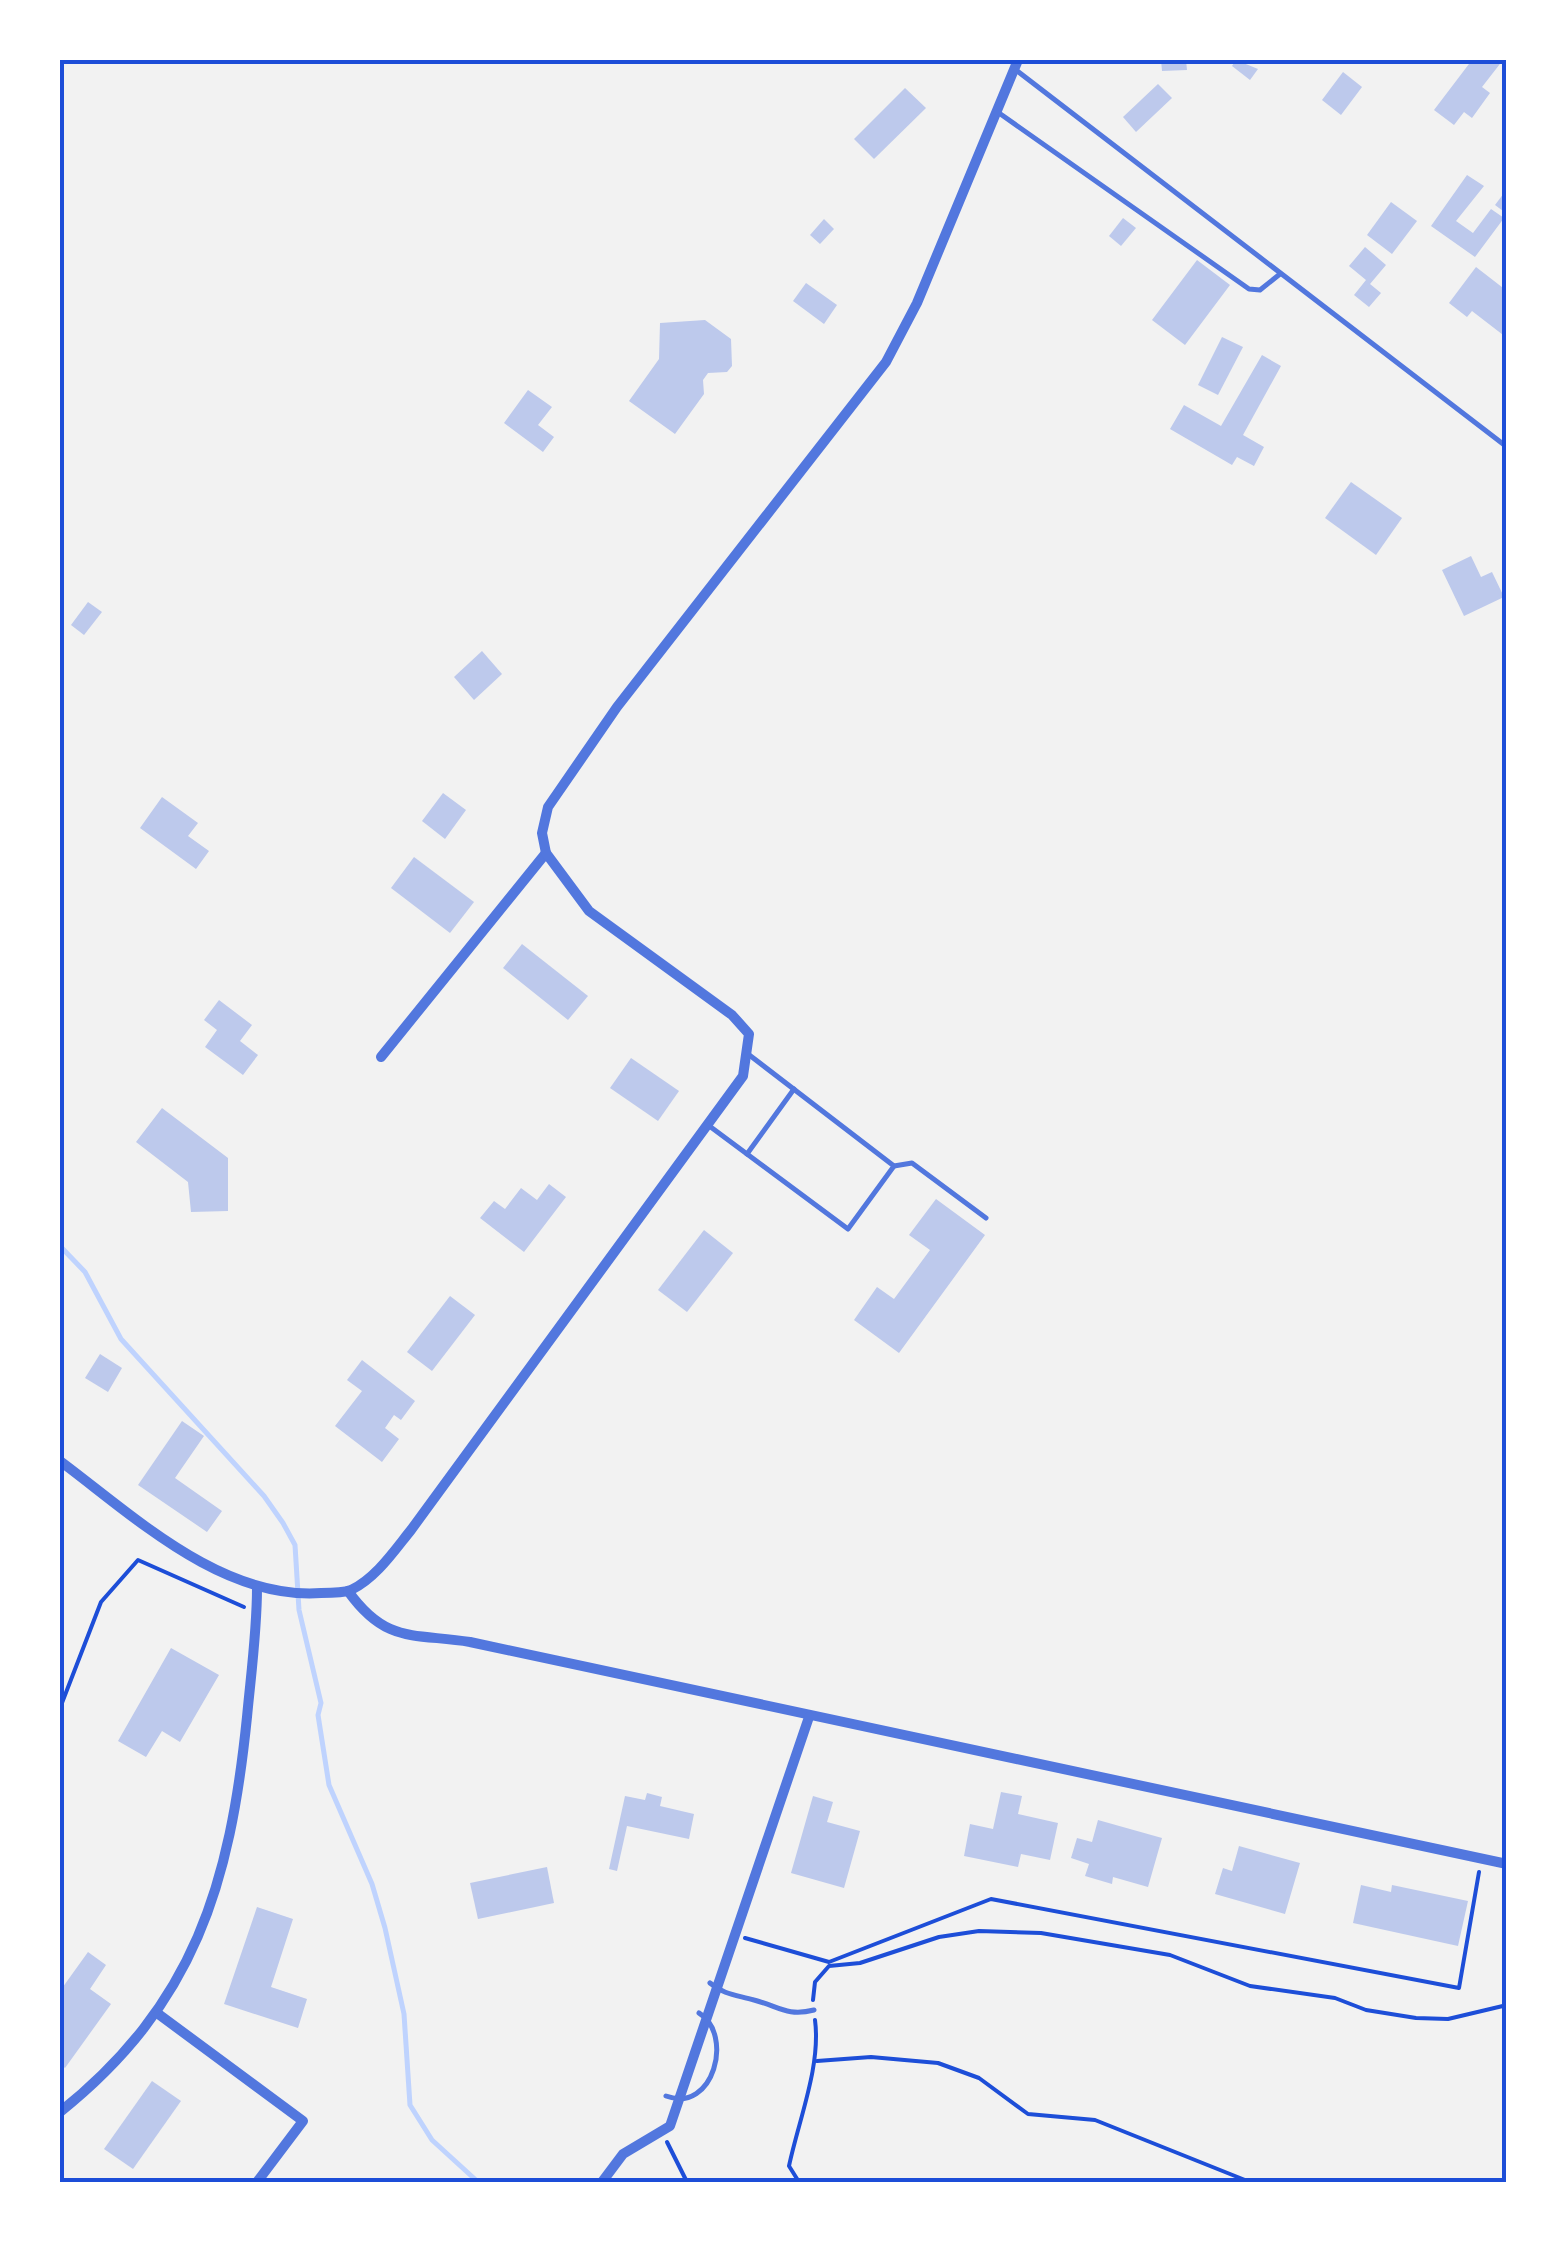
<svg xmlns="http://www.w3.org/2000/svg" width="1567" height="2242" viewBox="0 0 1567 2242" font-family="'Playfair Display',serif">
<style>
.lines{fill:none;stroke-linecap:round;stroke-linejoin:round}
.stream{stroke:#bfd3fe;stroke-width:5}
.building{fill:#bdc9ec}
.path{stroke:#1d4ed8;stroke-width:4}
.service{stroke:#5277de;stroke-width:5}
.minor{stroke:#5277de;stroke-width:10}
.neatline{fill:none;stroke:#1d4ed8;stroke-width:4}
</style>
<rect width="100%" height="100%" fill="#f2f2f2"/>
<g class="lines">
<polyline class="stream" points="60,1246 85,1272 121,1339 264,1496 283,1523 295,1545 299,1610 321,1703 318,1715 329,1785 372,1884 385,1928 404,2014 410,2105 432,2140 478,2182"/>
</g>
<g class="building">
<polygon points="1161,60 1186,60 1187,70 1162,71"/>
<polygon points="1236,60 1258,69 1250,80 1232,66"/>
<polygon points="1472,60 1503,60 1482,87 1490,93 1472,118 1464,112 1454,125 1434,110"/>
<polygon points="1343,72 1362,87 1341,115 1322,100"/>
<polygon points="1158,84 1172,98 1136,132 1123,117"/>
<polygon points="905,88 926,108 874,159 854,139"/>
<polygon points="1467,175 1484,186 1456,221 1473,233 1491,209 1504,218 1475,257 1431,226"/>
<polygon points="1507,189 1507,214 1495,205"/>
<polygon points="1391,202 1417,221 1392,254 1367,235"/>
<polygon points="1123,218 1136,228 1121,246 1109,236"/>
<polygon points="824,219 834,229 820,244 810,235"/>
<polygon points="1365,247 1386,265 1370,284 1381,293 1369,307 1354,295 1366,280 1349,266"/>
<polygon points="1197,260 1230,285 1185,345 1152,320"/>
<polygon points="1476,267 1507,291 1507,338 1472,311 1467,317 1449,303"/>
<polygon points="806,283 837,305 824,324 793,301"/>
<polygon points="705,320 731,339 732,366 727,372 708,373 703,380 704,394 675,434 629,401 659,359 660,323"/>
<polygon points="1222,337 1243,347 1218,395 1198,385"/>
<polygon points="1262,355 1281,366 1243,435 1264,447 1254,466 1237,457 1232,465 1170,429 1184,405 1221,426"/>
<polygon points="528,390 552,407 538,425 554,437 543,452 504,423"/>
<polygon points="1351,482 1402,518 1376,555 1325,518"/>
<polygon points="1471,556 1481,577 1492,572 1504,597 1464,616 1442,570"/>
<polygon points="88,602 102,612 84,635 71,625"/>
<polygon points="482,651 502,674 474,700 454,677"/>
<polygon points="443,793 466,810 445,839 422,821"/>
<polygon points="162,797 198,823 188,836 209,851 196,869 140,828"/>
<polygon points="414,857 474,902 450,933 391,888"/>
<polygon points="522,944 588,996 568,1020 503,968"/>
<polygon points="219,1000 252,1025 240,1041 258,1055 243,1075 205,1047 217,1030 204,1020"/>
<polygon points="631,1058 679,1091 658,1121 610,1088"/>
<polygon points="162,1108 228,1158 228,1211 191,1212 188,1182 136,1142"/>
<polygon points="549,1184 566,1197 524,1252 480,1218 494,1201 505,1209 521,1188 537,1200"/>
<polygon points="936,1199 985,1235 899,1353 854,1320 877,1287 894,1299 930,1250 909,1235"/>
<polygon points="704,1230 733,1253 687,1312 658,1290"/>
<polygon points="450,1296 475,1315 432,1371 407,1352"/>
<polygon points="100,1354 122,1368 108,1392 85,1378"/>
<polygon points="362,1360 415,1401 401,1420 394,1415 385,1428 399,1439 382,1462 335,1426 362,1391 347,1380"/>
<polygon points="182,1421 204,1436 175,1478 222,1511 207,1532 138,1485"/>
<polygon points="171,1648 219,1675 180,1742 162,1731 146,1757 118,1741"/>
<polygon points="1001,1792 1022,1796 1018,1814 1058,1823 1050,1860 1021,1854 1018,1867 964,1856 970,1824 993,1829"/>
<polygon points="647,1793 662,1797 660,1806 694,1814 689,1839 627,1826 617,1871 609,1869 625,1796 645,1800"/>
<polygon points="813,1796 833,1802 827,1822 860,1831 844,1888 791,1873"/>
<polygon points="1098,1820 1162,1838 1148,1887 1113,1877 1112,1884 1085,1876 1089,1864 1071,1858 1077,1838 1092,1842"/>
<polygon points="1239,1846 1300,1863 1285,1914 1215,1894 1223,1868 1232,1871"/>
<polygon points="547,1867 554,1903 478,1919 470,1883"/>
<polygon points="1361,1885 1391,1892 1392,1885 1468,1901 1458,1946 1353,1923"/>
<polygon points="257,1907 293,1919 271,1987 307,1999 298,2028 224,2004"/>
<polygon points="88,1952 106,1965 90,1989 111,2004 65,2068 60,2064 60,1991"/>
<polygon points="152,2081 181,2101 133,2169 104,2149"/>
</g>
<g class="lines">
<g class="path">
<polyline points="60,1708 101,1602 138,1560 244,1607"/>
<polyline points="745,1938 829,1962 991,1899 1459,1988 1479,1872"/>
<polyline points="813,2000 815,1982 829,1966 860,1963 939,1937 979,1931 1041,1933 1170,1955 1250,1986 1335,1998 1366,2010 1416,2018 1448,2019 1507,2005"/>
<polyline points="817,2061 871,2057 938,2063 979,2078 1028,2114 1095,2120 1250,2182"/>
<polyline points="667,2142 687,2182"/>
<path d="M799,2182L789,2166C799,2119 821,2066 815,2020"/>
</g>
<g class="service">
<polyline points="1016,70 1507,447"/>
<polyline points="999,113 1249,289 1260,290 1280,274"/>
<polyline points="708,1125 848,1229 894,1166 748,1054"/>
<polyline points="747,1154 794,1089"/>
<polyline points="894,1166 912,1163 986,1218"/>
<path d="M710,1983C724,1995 737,1995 754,2000C778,2006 787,2017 814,2010"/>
<path d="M666,2096C714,2114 734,2034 699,2013"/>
</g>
<g class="minor">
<polyline points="381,1057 546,853"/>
<path d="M60,1461C135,1517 222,1600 321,1593C331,1593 343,1593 351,1590C376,1578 394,1551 411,1530L743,1076L749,1034L732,1015L589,911L546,853L542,833L548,807L617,707L886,362L917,303L1018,60"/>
<path d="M348,1591C386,1644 413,1633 470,1642L1507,1864"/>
<polyline points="157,2013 303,2121 257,2182"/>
<path d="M60,2112C195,2004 230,1884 247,1717C251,1674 257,1631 257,1588"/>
<polyline points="602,2182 623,2154 670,2126 809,1717"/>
</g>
</g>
<rect width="1567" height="2242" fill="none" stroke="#ffffff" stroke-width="125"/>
<rect x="62" y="62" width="1442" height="2118" class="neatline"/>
</svg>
